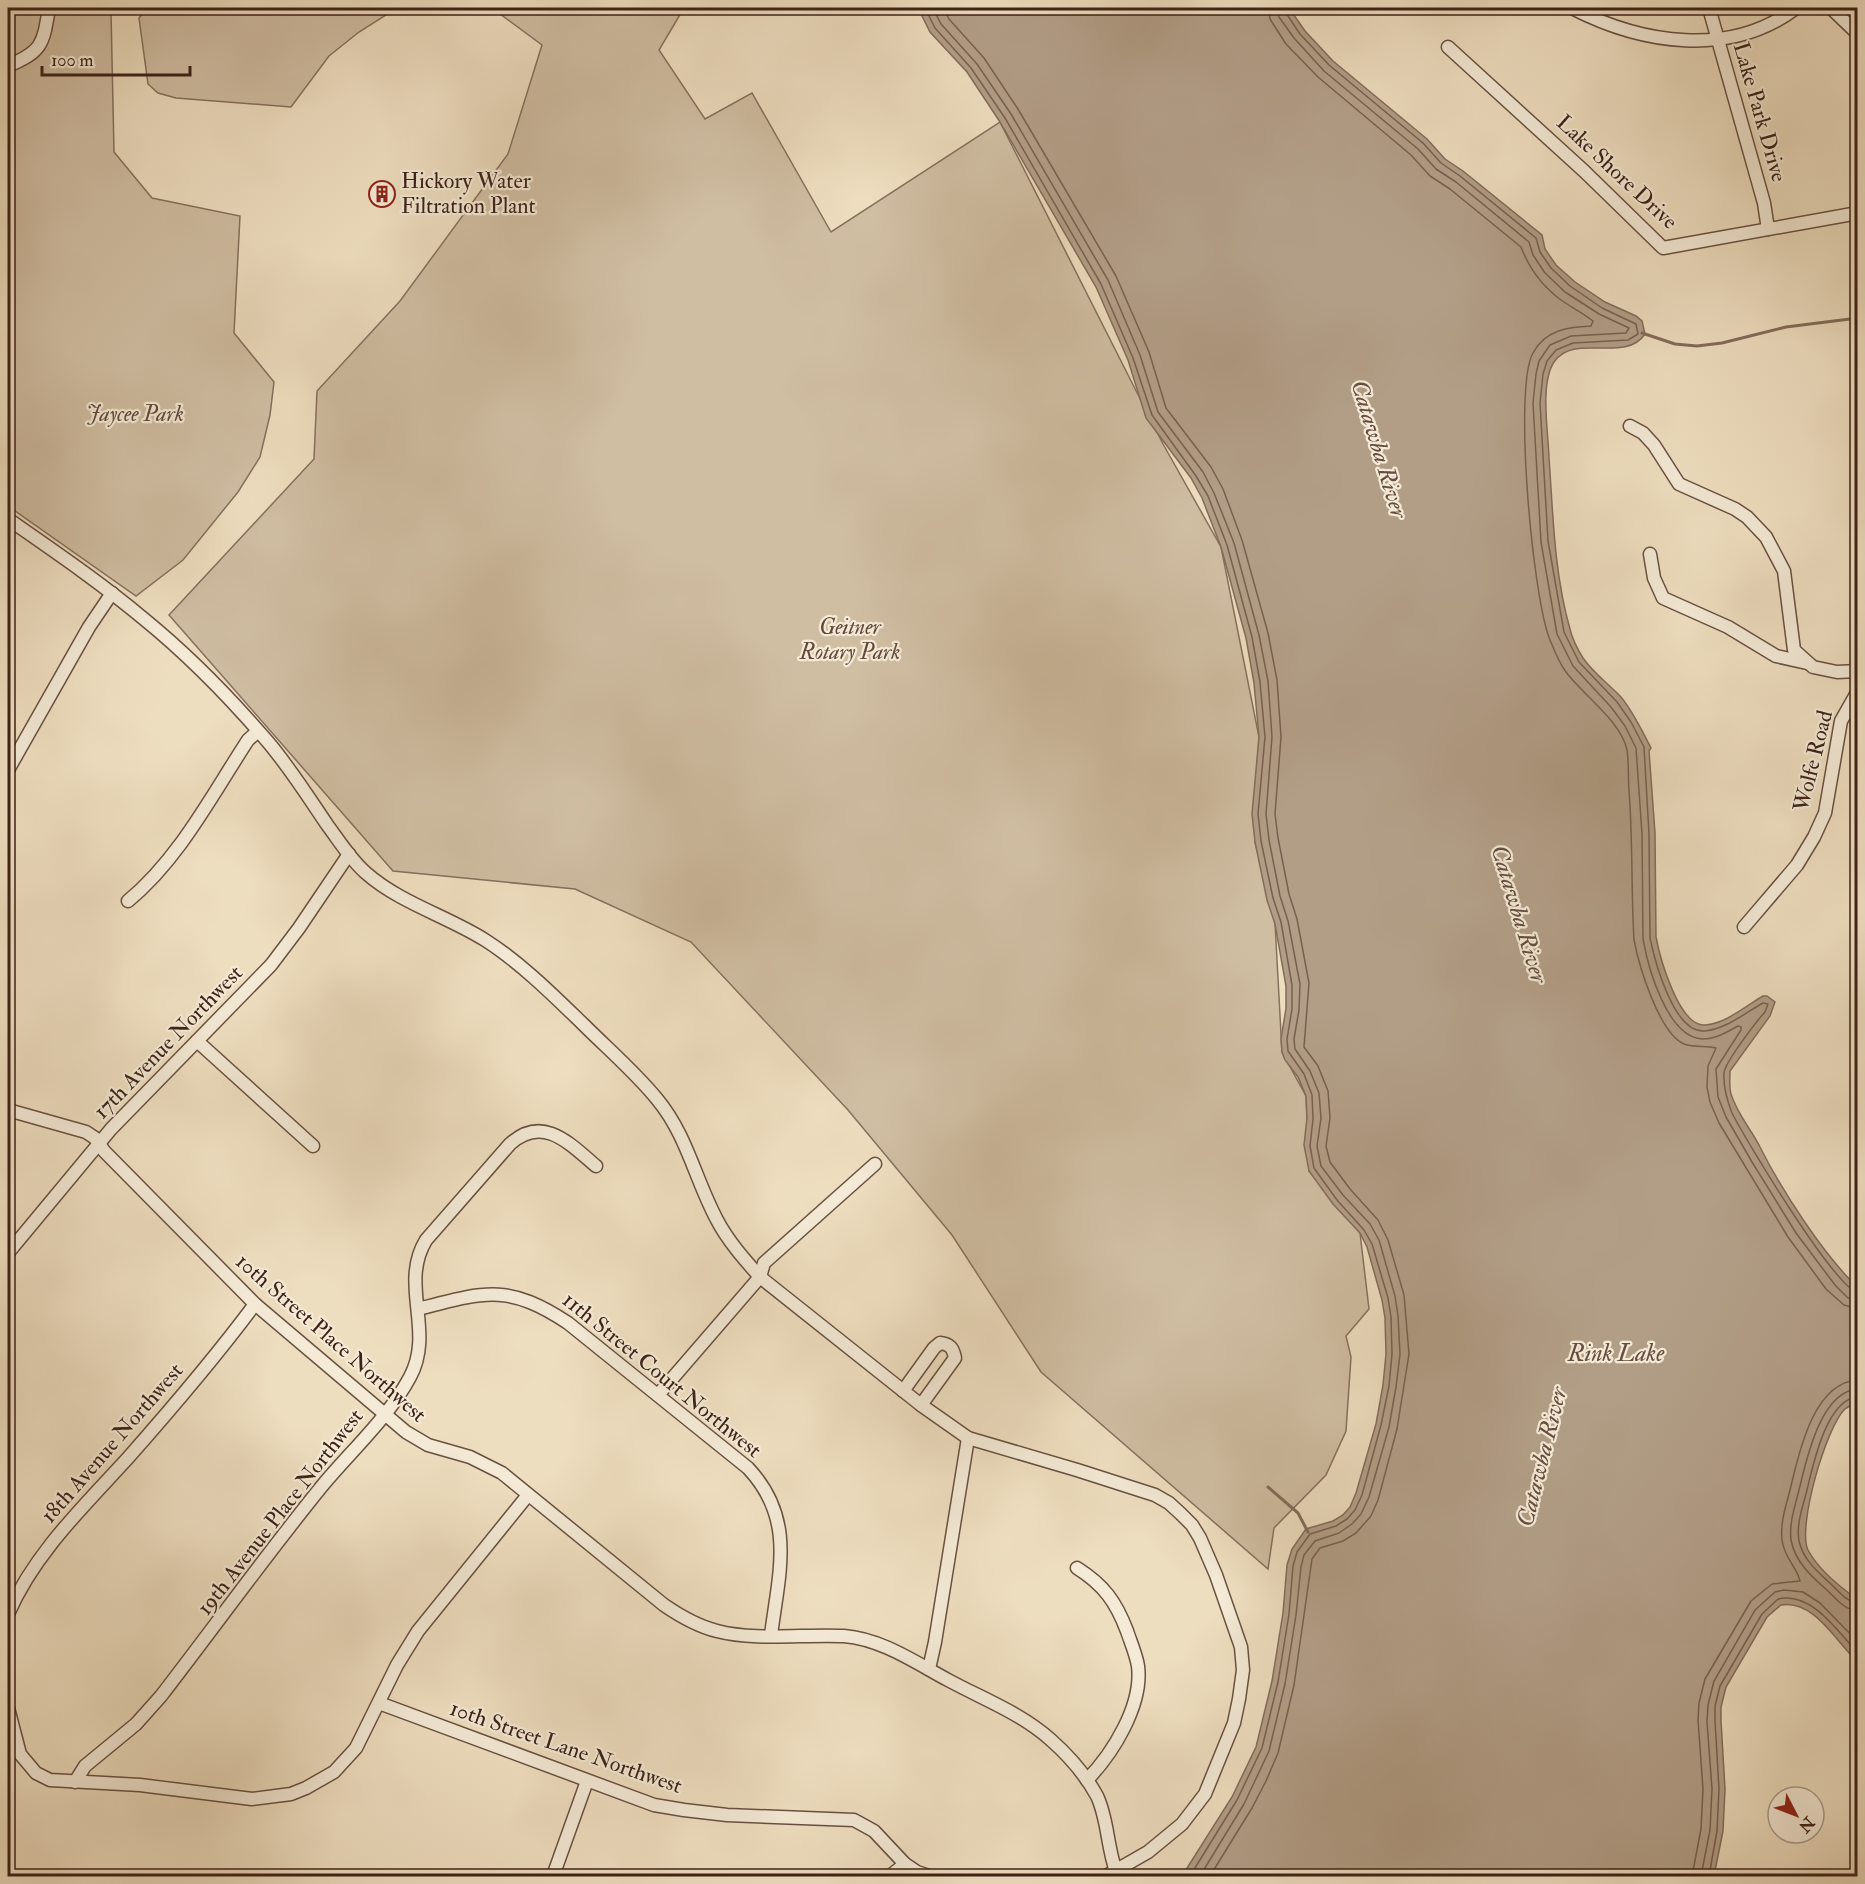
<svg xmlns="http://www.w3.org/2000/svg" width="1865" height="1884" font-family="'IM FELL Double Pica',serif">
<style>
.green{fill:#d0bea3;stroke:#86705e;stroke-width:1.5}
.water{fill:#b29e87;stroke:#836c5b;stroke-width:1.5}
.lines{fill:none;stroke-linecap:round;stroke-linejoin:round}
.shore{stroke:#786050;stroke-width:1.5}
.stream{stroke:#836c5b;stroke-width:3}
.minor-casing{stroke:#695142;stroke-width:15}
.minor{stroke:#f4ead6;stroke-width:12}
.labels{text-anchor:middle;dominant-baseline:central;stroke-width:4.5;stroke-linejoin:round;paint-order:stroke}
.street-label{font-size:22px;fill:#3d2218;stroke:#f4ead6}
.poi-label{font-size:22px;fill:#3d2218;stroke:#f4ead6;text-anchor:start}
.park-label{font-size:22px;font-style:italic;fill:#62493b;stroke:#f4ead6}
.water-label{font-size:24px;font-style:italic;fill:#664d3f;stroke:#f4ead6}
</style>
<rect width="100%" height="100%" fill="#eedec0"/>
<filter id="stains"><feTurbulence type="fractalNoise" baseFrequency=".00333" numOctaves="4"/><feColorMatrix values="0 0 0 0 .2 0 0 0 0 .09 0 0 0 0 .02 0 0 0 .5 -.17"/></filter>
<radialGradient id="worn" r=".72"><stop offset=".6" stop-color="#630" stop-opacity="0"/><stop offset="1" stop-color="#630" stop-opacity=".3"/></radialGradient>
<g class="green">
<polygon points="159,8 397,8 359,32 329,56 291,107 176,98 158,93 148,84 139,18 143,13"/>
<polygon points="492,8 684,8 659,50 705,119 752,93 831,232 1000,122 1163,444 1221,547 1259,737 1255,842 1275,923 1282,1052 1306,1096 1309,1171 1360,1233 1369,1309 1346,1336 1351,1357 1346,1431 1326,1475 1274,1528 1268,1569 1041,1372 952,1235 848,1110 691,942 575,889 393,871 169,615 314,459 317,391 400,301 508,154 542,45"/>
<polygon points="31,9 111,12 114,152 152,198 240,216 234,333 274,382 270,415 260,457 238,492 183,560 136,596 8,506 8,10"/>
</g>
<path class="water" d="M918,8H1289L1305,31L1333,61L1427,139L1445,159L1463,171L1542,235L1545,249L1556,265L1575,282L1605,302L1636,316L1642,321L1645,334C1625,364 1574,332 1554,362C1540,383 1548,431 1549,457C1553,514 1554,573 1570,629C1572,638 1578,650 1583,658C1593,673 1609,684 1621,697C1634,713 1642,731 1651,748L1649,751L1655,833L1656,937C1660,958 1679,1027 1705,1025C1725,1024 1746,1006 1763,996H1767L1775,1002L1770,1016L1730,1071C1730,1079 1729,1087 1731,1094C1737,1114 1751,1129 1760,1147C1782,1191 1823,1254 1858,1288L1857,1402C1853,1404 1849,1406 1845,1409C1826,1427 1797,1527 1808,1550C1818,1569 1840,1587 1857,1599V1661C1835,1641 1815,1600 1781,1605L1767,1617L1726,1687L1721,1707V1721L1725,1789L1723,1831L1714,1876H1182L1232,1797L1256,1747L1272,1681L1283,1613L1287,1565L1292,1549L1306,1529L1333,1521L1343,1515L1350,1507L1356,1493L1376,1424L1383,1385L1386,1354L1385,1318L1382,1300L1367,1247L1360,1233L1333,1204L1309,1171L1304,1145L1307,1118L1306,1096L1298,1077L1285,1060L1282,1052L1281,1039L1286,1008V986L1275,924L1267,900L1255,842L1252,814L1259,737L1254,683L1246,638L1221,547L1202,498L1191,478L1146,418L1128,360L1096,287L1000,122L967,72L930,32Z"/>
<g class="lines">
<g class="shore">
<polyline points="925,8 935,28 971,68 1005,118 1101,284 1133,358 1152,415 1196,476 1208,496 1227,545 1252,637 1260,682 1265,737 1258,814 1261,841 1273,898 1281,922 1292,985 1292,1009 1287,1039 1288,1051 1304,1074 1312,1095 1313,1119 1310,1146 1314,1168 1337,1200 1364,1230 1372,1244 1388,1298 1391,1317 1392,1354 1389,1386 1381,1425 1362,1495 1355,1510 1347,1519 1336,1526 1310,1534 1297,1552 1293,1566 1289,1614 1278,1682 1262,1748 1237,1800 1190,1876"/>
<polyline points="933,8 941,24 977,64 1011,114 1108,280 1140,355 1158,412 1203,472 1214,493 1234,543 1259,635 1268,681 1272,737 1266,814 1269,840 1280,896 1288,921 1300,984 1299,1010 1294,1039 1295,1049 1310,1071 1319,1093 1321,1118 1317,1146 1321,1166 1343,1195 1370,1224 1379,1240 1395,1296 1398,1316 1400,1354 1396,1387 1389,1427 1369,1497 1361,1514 1352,1524 1339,1533 1315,1541 1304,1555 1301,1567 1296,1615 1285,1684 1269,1751 1244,1804 1200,1876"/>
<polyline points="943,8 949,19 984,58 1018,109 1116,276 1149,352 1166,408 1211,467 1223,489 1242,540 1268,633 1277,680 1281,737 1275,814 1278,838 1289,894 1297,919 1309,983 1304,1047 1318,1066 1328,1091 1330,1118 1326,1146 1330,1162 1350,1189 1378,1220 1388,1240 1404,1295 1409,1354 1397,1429 1378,1500 1371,1516 1356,1533 1343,1541 1320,1548 1312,1559 1294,1685 1278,1753 1266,1781 1252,1808 1210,1876"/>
<path d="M1268,8L1270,19L1286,44L1318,77L1411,155L1430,176L1450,189L1521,247C1529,268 1542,286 1561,300C1571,307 1583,313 1593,321L1591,326C1568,327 1545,330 1533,353C1513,388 1533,600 1550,640C1554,650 1559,663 1566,672C1583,695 1621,721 1627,750C1629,763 1628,778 1629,791C1633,841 1631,890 1634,940C1639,966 1659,1033 1684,1044C1695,1048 1706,1045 1716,1048L1708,1066L1707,1087L1710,1102L1719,1123L1788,1237L1826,1289L1844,1305L1858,1309"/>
<path d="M1277,8L1279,17L1294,38L1324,71L1418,149L1436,169L1456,182L1529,242L1533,255L1545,273L1565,292L1599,314L1629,328L1626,333L1571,336L1550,345L1539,361L1536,374L1533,403L1541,542L1557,634L1573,666L1611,707L1625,726L1636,748L1642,834L1643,939C1648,967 1667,1038 1703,1039C1716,1039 1727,1032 1738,1026L1741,1027V1030L1716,1069L1718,1097L1726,1117L1752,1162L1796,1233L1835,1285L1848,1298L1858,1300"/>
<path d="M1285,8L1286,13L1300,34L1329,65L1423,143L1441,163L1460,176L1536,238L1540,252L1551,268L1570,286L1602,308L1636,324L1638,334L1628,340L1573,343L1556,350L1547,361L1543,374L1540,403L1548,541L1564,632L1579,662L1617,702L1631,722L1644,747L1649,834L1650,938C1655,962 1674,1034 1705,1031C1726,1029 1745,1013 1763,1003L1768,1004L1765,1012C1756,1022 1725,1062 1724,1073C1723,1087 1727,1100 1732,1113C1745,1139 1836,1290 1858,1292"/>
<path d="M1858,1389C1820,1391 1806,1462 1799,1490C1795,1506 1789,1523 1791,1540C1795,1562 1812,1577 1828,1591C1836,1599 1845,1610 1858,1611"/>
<path d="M1858,1397C1826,1399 1813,1466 1807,1490C1803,1506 1796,1524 1799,1541C1803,1560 1818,1572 1832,1585C1839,1592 1847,1602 1858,1603"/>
<path d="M1692,1876L1701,1829L1703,1789L1698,1720L1699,1703L1705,1679L1751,1601L1772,1584L1800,1581C1797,1567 1784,1558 1782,1540C1780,1521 1787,1503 1791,1486C1799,1452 1814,1382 1858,1380"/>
<polyline points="1701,1876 1710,1830 1712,1789 1707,1722 1708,1705 1714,1681 1755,1610 1775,1592 1784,1590 1803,1592 1820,1603 1858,1642"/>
<path d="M1709,1876L1717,1831L1719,1789L1715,1721V1706L1720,1686L1762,1614L1778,1599C1812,1591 1838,1632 1858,1653"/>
</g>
<g class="stream">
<polyline points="1642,333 1675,344 1697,346 1722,343 1786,327 1858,318"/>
<polyline points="1268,1487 1298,1513 1308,1532"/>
</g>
<defs>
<g id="minor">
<path d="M1572,8C1642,44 1730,58 1796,8"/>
<polyline points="1709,8 1764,203 1768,229"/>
<polyline points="1831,8 1858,34"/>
<polyline points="1448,47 1584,171 1663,248 1858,213"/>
<path d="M8,66C43,51 43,44 49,8"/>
<polyline points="1630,426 1643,433 1654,445 1679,484 1735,509 1747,517 1766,537 1784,571 1794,650 1813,667 1837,672 1858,671"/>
<path d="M8,519C54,551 101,583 144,619C187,654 232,700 268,742C290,768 309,798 328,826C340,842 351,860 366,873C400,903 447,916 485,940C521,963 553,995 584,1025C608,1049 635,1072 657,1099C687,1135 695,1179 717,1220C728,1241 744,1259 760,1277L921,1405L968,1438L1077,1470L1155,1495L1169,1503L1181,1514L1192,1525L1200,1538L1216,1575L1241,1647L1243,1670L1239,1699L1234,1723L1205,1794L1182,1824L1148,1852L1106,1876"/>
<polyline points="1650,554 1654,578 1663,598 1728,627 1776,656 1807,663"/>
<polyline points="8,770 89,627 112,593"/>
<path d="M128,901C179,859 212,795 248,740L258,731"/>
<polyline points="1744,927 1797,865 1814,837 1825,813 1841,721 1858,691"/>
<polyline points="197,1041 313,1146"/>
<path d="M8,1110L86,1132L95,1138L104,1151L255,1304L406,1432L428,1445L470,1457L502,1473L664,1605C680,1616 697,1626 717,1631C755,1641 804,1634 844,1636C882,1639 916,1663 948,1680C983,1699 1021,1713 1051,1740C1068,1755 1086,1776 1097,1796C1108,1819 1107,1847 1116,1871"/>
<polyline points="8,1253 111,1129 271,965 299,928 349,854"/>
<path d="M418,1309C484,1292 508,1283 568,1323L748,1468C796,1519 779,1572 771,1635"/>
<path d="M903,1391L934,1348L940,1343C950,1344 953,1348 955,1358L921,1405"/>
<polyline points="658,1395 760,1277 764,1263 875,1164"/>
<path d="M1077,1568C1104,1585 1116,1602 1127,1631C1131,1643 1136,1654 1138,1666C1143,1705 1113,1753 1087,1780"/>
<path d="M8,1614C34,1554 83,1507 127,1459C172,1408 215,1358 255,1304"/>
<polyline points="929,1669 935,1642 968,1438"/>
<polyline points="379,1703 654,1805 684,1810 727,1815 854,1820 874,1831 905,1864 917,1872 929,1876"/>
<polyline points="8,1708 20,1754 36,1773 50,1780 140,1785 252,1799 291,1794 306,1788 334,1772 356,1748 397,1665 418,1631 528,1495"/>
<path d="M75,1782L85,1766L136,1724L161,1696C215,1626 266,1555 322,1486C351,1451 388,1418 410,1377C435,1331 399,1284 426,1240L510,1144C543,1114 570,1144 596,1166"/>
<polyline points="553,1876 587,1781"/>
<polyline points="890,1876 905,1864"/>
</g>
</defs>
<use href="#minor" class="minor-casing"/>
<use href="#minor" class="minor"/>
</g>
<defs>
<symbol id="building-ring" viewBox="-11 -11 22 22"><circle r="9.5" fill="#f4ead6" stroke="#8f2418" stroke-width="1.5"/><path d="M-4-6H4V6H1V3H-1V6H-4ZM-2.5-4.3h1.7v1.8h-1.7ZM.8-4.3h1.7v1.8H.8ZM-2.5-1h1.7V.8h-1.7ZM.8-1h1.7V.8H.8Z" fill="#8f2418"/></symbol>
</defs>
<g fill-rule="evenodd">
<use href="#building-ring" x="367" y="179" width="30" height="30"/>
</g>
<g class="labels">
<g class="street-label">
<text transform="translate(1760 112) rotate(74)">Lake Park Drive</text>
<text transform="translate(1617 172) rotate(43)">Lake Shore Drive</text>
<text transform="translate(1813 761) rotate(-76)">Wolfe Road</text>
<text transform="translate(168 1042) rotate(-46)">17th Avenue Northwest</text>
<text transform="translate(331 1338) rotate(41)">10th Street Place Northwest</text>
<text transform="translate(662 1375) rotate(39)">11th Street Court Northwest</text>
<text transform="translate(112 1443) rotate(-49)">18th Avenue Northwest</text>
<text transform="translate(280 1512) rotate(-52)">19th Avenue Place Northwest</text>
<text transform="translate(566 1747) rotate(19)">10th Street Lane Northwest</text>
</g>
<g class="poi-label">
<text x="401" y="181">Hickory Water<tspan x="401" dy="25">Filtration Plant</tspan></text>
</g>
<g class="park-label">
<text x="135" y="414">Jaycee Park</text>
<text x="850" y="627">Geitner<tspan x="850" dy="25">Rotary Park</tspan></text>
</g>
<g class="water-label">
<text transform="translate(1379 449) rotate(73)">Catawba River</text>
<text transform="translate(1519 914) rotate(73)">Catawba River</text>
<text x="1616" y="1353">Rink Lake</text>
<text transform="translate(1542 1457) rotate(-76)">Catawba River</text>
</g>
</g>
<rect width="1865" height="1884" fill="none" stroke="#eedec0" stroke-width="30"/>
<rect x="9" y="9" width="1847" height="1866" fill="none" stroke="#3d2218" stroke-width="3"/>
<rect x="15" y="15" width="1835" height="1854" fill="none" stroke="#3d2218" stroke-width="1.5"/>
<g transform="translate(1796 1815) rotate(132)"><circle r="28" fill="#f4ead6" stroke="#ab9a8a" stroke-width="1.5"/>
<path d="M0-4.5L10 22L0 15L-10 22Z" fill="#8f2418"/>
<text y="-9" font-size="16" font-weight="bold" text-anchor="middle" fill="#3d2218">N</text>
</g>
<path d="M42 66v9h148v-9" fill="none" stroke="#3d2218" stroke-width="3"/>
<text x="51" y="66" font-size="18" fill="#3d2218" stroke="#f4ead6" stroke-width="4.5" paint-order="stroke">100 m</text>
<rect width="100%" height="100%" filter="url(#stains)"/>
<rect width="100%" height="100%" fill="url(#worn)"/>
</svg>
